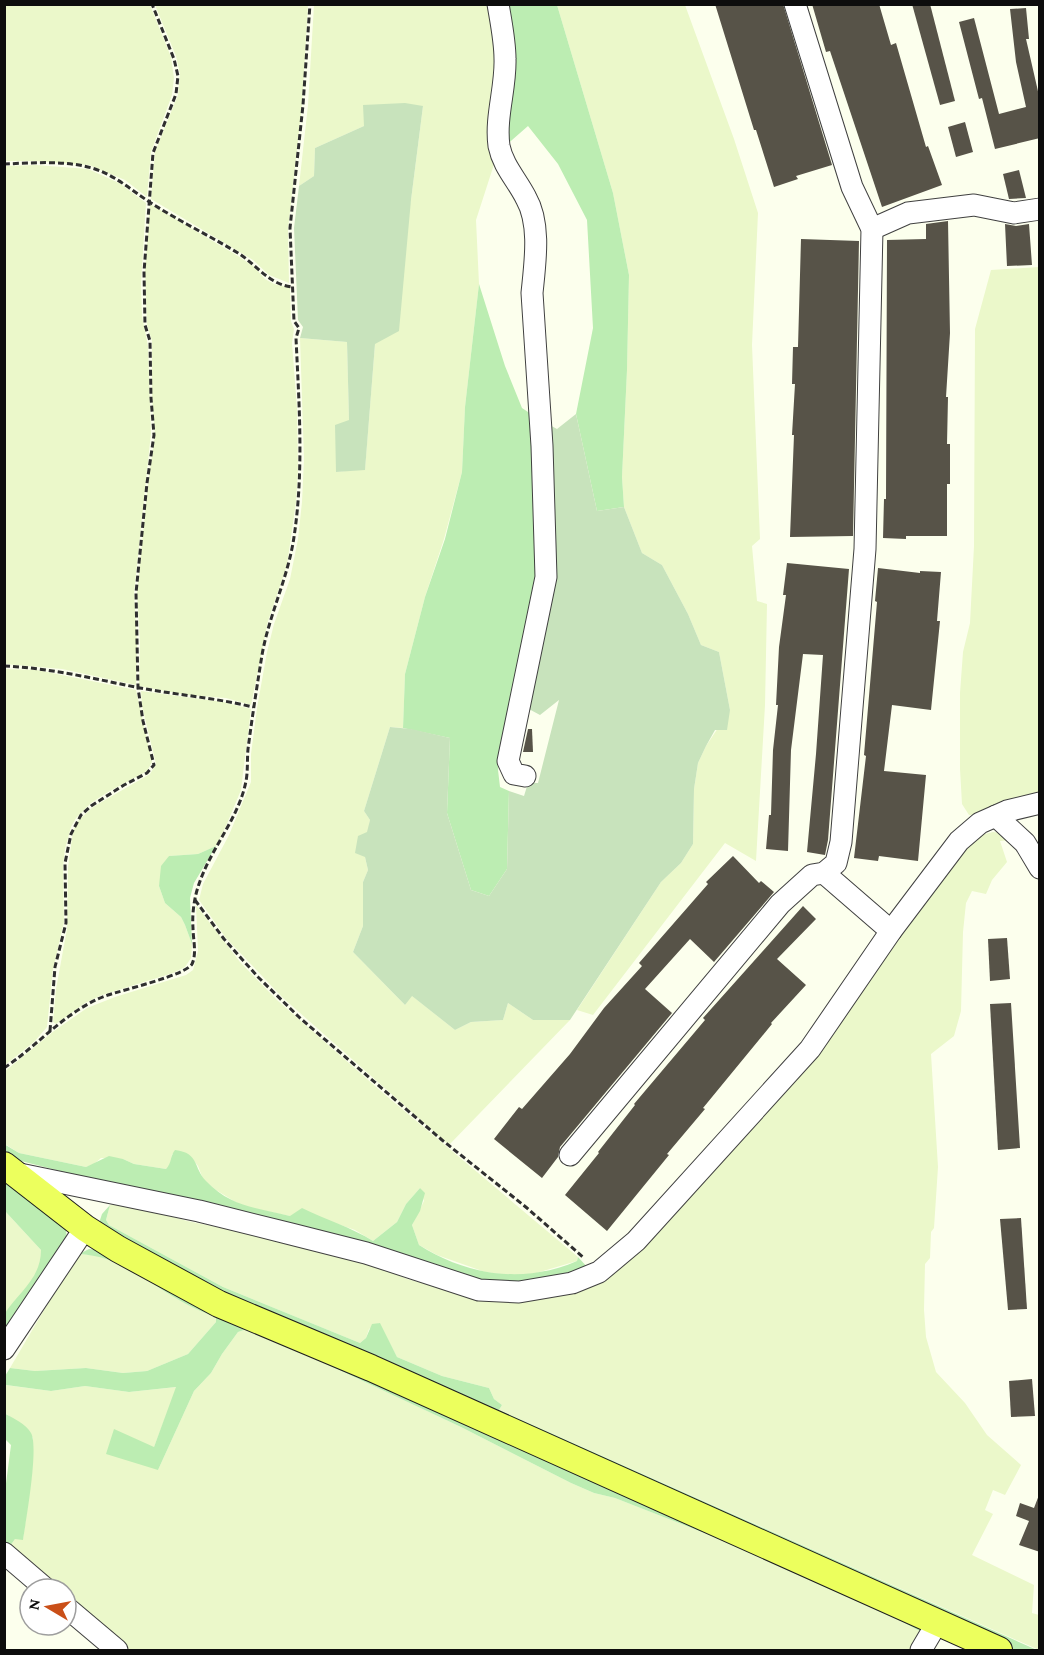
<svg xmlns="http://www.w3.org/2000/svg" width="1044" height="1655" font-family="'Crimson Pro',serif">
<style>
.farmland{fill:#ebf8ca}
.green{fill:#bcedb2}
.cemetery{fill:#c8e3bc}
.building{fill:#575348}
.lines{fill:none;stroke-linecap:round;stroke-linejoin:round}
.minor-casing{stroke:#404040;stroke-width:23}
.major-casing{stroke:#1e1e1e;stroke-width:28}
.path{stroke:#2f2f2f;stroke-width:3;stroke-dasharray:6 3;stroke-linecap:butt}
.minor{stroke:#fff;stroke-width:21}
.major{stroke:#ecff5d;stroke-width:26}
</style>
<rect width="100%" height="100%" fill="#fcffed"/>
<g class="farmland">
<polygon points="4,5 150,5 171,57 174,78 172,95 151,152 147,197 125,180 89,165 35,161 5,161"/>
<polygon points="155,5 308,5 302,105 288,229 289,283 269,275 253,260 238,251 151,199 155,152 178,95 180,74 176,56"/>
<polygon points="314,5 494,5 498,152 476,220 479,284 465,407 462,472 444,539 425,597 405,674 403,728 390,727 364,811 370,820 365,857 368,870 363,882 363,926 353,952 405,1005 411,995 455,1030 471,1022 503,1020 508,1003 533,1020 570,1020 449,1145 282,997 226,938 199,900 203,884 229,835 251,782 251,754 257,708 267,652 274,624 290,579 298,539 302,502 304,459 300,338 347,342 349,420 336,472 365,469 375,344 411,200 423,106 364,126 315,148 314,176 299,186 308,105"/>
<polygon points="557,5 685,5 734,139 758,213 752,345 760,539 752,546 757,601 767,604 765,705 756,861 725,843 593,1015 577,1010 661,882 681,863 693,844 694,789 698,763 706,746 730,710 719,652 701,645 688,614 662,565 642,553 624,507 622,477 627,370 629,275 613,193"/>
<polygon points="36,165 88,169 119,183 146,203 141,284 142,316 148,346 151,433 134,593 137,644 136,685 62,669 5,664 5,166"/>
<polygon points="150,204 238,256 253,266 265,279 274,284 290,288 291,321 294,329 292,343 297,408 298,470 296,502 287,565 268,621 251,705 226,698 187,695 139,686 140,643 137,593 148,483 155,435 152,398 152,341 147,325 145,271"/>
<polygon points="1039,267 1039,796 979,815 969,815 962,804 960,769 960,693 963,652 970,623 974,546 975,329 991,270"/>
<polygon points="5,669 37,670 136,690 152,762 147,771 108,792 91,803 76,818 71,827 65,849 63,866 64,922 53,969 47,1027 34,1042 5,1065"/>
<polygon points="141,691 223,702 251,709 241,790 226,826 216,846 198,854 169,856 159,886 165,903 181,917 185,925 192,944 191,958 185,967 173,973 102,995 85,1003 56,1024 53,1022 56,989 67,929 68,867 73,831 78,821 93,807 150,774 156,764 142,706"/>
<polygon points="993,832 1001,833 1014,840 1000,841 1007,862 992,880 986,894 972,891 966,903 963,932 961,1011 954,1036 931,1054 938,1167 934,1228 931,1232 930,1258 925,1264 924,1310 926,1337 936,1372 965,1403 987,1435 1021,1465 1005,1495 993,1490 985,1510 993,1514 972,1555 1034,1585 1032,1613 1039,1615 1039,1650 499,1410 502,1405 494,1399 489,1388 442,1376 397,1357 379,1323 369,1329 366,1338 360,1343 223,1287 109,1225 106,1220 110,1205 126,1203 187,1221 318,1248 382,1268 407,1279 448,1290 606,1275 632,1258 668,1221 948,865 981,835"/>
<polygon points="196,905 240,962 277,1000 383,1093 578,1257 577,1261 533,1274 516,1276 485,1272 437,1255 419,1245 412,1225 424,1201 420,1188 406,1204 397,1222 373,1241 355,1230 326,1220 290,1216 242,1206 216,1190 203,1179 198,1166 191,1157 172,1154 171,1165 166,1169 134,1164 123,1159 101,1158 94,1164 86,1167 19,1153 5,1144 4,1072 54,1031 87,1008 115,997 186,975 193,970 198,951"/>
<polygon points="5,1211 41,1250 41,1263 30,1285 5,1313"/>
<polygon points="79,1254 101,1256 116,1261 186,1304 217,1317 216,1322 188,1354 147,1371 123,1373 86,1368 35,1371 10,1368 64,1276"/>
<polygon points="250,1328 461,1427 571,1483 594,1493 615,1498 707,1534 901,1621 925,1634 914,1650 128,1650 66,1596 66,1589 59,1589 10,1546 15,1539 23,1539 32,1472 33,1438 19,1423 5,1413 4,1386 5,1385 51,1391 85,1386 129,1392 177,1387 154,1447 158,1470 194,1391 211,1373 222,1354 238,1332"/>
</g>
<g class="green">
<polygon points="502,5 557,5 613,193 629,275 627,370 622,477 624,507 597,511 576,414 593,328 587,220 558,164 528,126 505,146"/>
<polygon points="479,284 505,366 522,408 534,416 540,575 517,665 498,770 500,787 509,791 507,869 489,896 471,890 447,813 450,738 403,728 405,674 425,597 445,539 462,472 465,407"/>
<polygon points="216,846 194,883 190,898 192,944 185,925 181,917 165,903 159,886 161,866 169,856 198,854"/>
<path d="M4,1144L19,1153L86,1167L109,1156L123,1159L134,1164L166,1169C172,1163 170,1156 175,1150C200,1153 193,1168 206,1181C232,1208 257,1207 290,1216L302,1208C326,1220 351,1227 373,1241L397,1222L406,1204L420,1188L425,1193L420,1211L412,1225L419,1245C468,1276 524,1284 577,1261L578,1257L589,1269L559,1280L496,1283L21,1161L5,1150Z"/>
<path d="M5,1177L65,1223L67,1239L5,1339V1313C20,1291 41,1278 41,1250L5,1211Z"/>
<polygon points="110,1205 106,1220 109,1225 223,1287 360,1343 366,1338 372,1324 380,1323 397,1357 442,1376 489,1388 494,1399 502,1405 499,1410 1037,1650 1012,1650 998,1644 213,1289 99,1223 102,1214"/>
<path d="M89,1249L100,1250L918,1622L925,1634L901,1621L707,1534L615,1498L594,1493L571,1483L461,1427L250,1328L238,1332L222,1354L211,1373L194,1391L158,1470L106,1454L114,1429L154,1447L176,1387L129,1392L85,1386L51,1391L6,1385L5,1386V1376L10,1368L35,1371L86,1368L123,1373L147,1371L188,1354L216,1322V1317C206,1313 195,1309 186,1304C149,1284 122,1256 79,1254Z"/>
<path d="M4,1413C13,1418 26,1424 31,1433C39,1447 26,1520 23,1540L15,1539L10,1546L4,1541L5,1491L11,1445L5,1439Z"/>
</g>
<g class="cemetery">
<polygon points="405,103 423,106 411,200 399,331 375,344 365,470 336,472 335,425 349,420 347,342 300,338 303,327 298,320 294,228 299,186 314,176 315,148 364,126 363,105"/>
<polygon points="576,414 597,511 624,507 642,553 662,565 688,614 701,645 719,652 730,710 727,730 715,730 706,746 698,763 694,789 693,844 681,863 661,882 570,1020 533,1020 508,1003 503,1020 471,1022 455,1030 412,996 405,1005 353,952 363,926 363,882 368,870 365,857 355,853 358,836 367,832 370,820 364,811 390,727 411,729 450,738 447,813 471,890 489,896 507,869 509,791 524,796 528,783 538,783 559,700 540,715 527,708 546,423 557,429"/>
</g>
<g class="building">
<polygon points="715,4 783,4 832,165 796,176 798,179 774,187 756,130 754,130"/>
<polygon points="812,4 879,4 891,45 896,43 926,147 928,146 942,185 882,207 830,51 826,52"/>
<polygon points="912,4 930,4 955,101 940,105"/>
<polygon points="1026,8 1029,39 1026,39 1040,100 1040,138 995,149 982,98 979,99 959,22 974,18 999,114 1026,107 1016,62 1010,9"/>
<polygon points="965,122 973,152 956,157 948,127"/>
<polygon points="1019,170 1026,198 1009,199 1003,174"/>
<polygon points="948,221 950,333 946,397 948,397 947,444 950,444 950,484 947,484 947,536 906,536 906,539 883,538 884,499 886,499 887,240 926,239 926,224"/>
<polygon points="1005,224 1016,226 1029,224 1032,265 1007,266"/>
<polygon points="801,239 859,241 853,536 790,537 794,435 792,435 795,384 792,384 793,347 798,347"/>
<polygon points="787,563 849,569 828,840 825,855 807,852 816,754 823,655 803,654 791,750 788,851 766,849 769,815 771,815 773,750 778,705 776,705 779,647 786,595 783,595"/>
<polygon points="878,568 920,573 920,571 941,572 937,621 940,621 931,710 892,705 884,771 926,775 918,861 879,856 878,861 854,858 866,756 864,755 877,602 875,601"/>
<polygon points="528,729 532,729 533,752 523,752"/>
<polygon points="733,856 759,883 761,881 774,892 714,962 690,939 645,989 672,1013 560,1147 558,1157 542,1178 494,1139 519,1107 522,1109 570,1054 604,1008 642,966 639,963 708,884 706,882"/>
<polygon points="803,906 816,919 777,959 806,985 771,1023 772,1024 703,1108 705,1109 667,1154 669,1155 607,1231 565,1195 599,1153 598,1152 635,1105 634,1104 705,1020 703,1018"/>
<polygon points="1007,938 1010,979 990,981 988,939"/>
<polygon points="1011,1003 1020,1148 998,1150 990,1004"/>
<polygon points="1021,1218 1027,1309 1008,1310 1000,1219"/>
<polygon points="1032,1379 1035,1416 1011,1417 1009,1381"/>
<polygon points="1039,1495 1040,1495 1040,1552 1019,1545 1029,1521 1016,1516 1020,1503 1034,1508"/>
</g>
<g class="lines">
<defs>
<g id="minor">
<path d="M498,4C501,22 505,41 505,59C506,88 495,117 499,146C503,166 517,180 526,198C541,224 535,263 532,293L542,446L546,577L508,761L514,774L525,776"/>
<polyline points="872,229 908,213 974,205 1014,213 1040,209"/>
<polyline points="996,816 1025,843 1040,868"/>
<polyline points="824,873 891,931"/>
<polyline points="570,1155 780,904 812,875 824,873 836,863 841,842 865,549 872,229 852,187 795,4"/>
<polyline points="15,1173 199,1211 291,1234 366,1253 479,1290 519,1292 572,1283 599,1272 636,1241 810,1049 891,931 959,841 980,823 1007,811 1040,803"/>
<polyline points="4,1349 85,1228"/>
<polyline points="4,1553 46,1589"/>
<polyline points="66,1607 117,1650"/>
<polyline points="921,1650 937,1623"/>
</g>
<polyline id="major" points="4,1165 85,1228 118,1249 219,1304 371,1368 999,1650"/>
</defs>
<use href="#minor" class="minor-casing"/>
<use href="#major" class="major-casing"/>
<g class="path">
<path d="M4,164C32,163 64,160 92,168C115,175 131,190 151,203C179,221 210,236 238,253C257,265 268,284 292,287"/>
<path d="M4,666C51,668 95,679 140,688C178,695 216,698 253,707"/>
<polyline points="195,900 224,939 258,977 300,1018 442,1140 527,1208 584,1258"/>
<polyline points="50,1031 55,967 66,923 65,863 71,834 81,815 91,806 124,785 147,773 154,765 143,721 138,688 136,593 147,483 154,435 151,398 150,341 145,325 144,272 153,153 176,94 178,76 174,59 152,4"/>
<path d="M4,1068C39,1045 67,1009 108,995C123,990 186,975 192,964C197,954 193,939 193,928C192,914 194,898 199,884C211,848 239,818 246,781C248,771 247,760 248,749C252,718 257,686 262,655C269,615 288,578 294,537C304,471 299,404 296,338L299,328L294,321L290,228L303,105L310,4"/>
</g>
<use href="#minor" class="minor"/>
<use href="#major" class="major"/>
</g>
<rect width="1044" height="1655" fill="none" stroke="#0d0d0d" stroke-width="12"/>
<g transform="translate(48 1607) rotate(280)"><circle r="28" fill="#ffffff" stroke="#9e9e9e" stroke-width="1.5"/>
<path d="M0-4.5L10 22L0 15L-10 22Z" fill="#ca4f18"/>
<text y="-9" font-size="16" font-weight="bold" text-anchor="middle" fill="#0d0d0d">N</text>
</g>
</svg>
